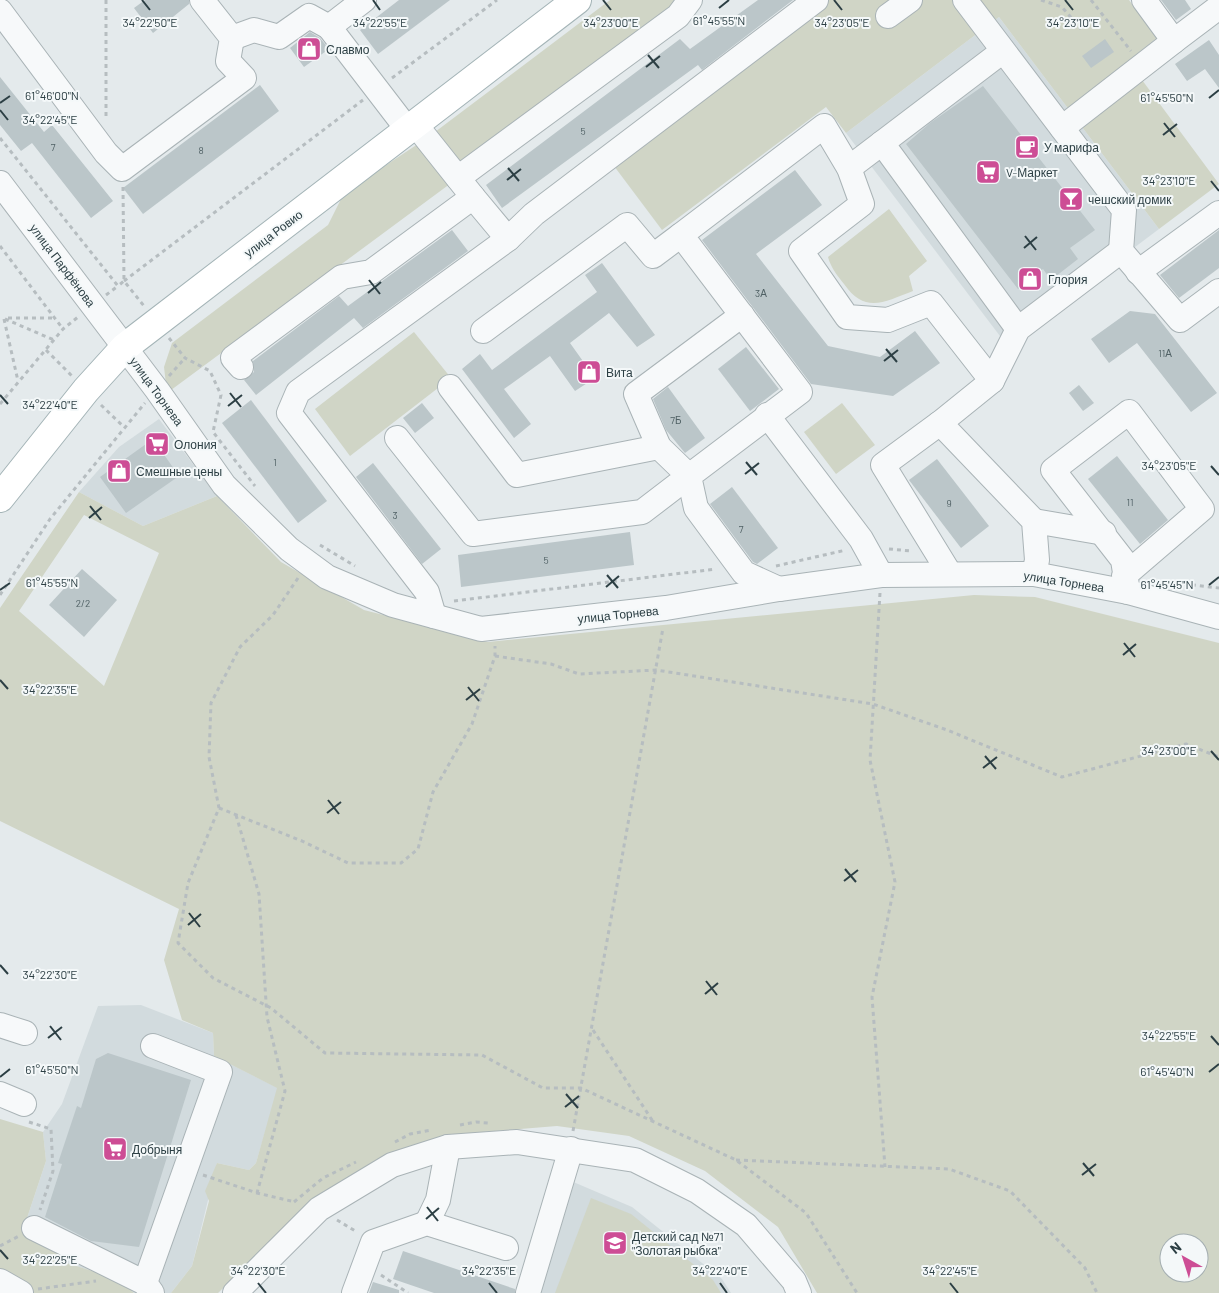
<svg xmlns="http://www.w3.org/2000/svg" width="1219" height="1293" font-family="Barlow,sans-serif">
<style>
.built{fill:#d2dbde}
.green{fill:#d0d5c6;fill-rule:evenodd}
.building{fill:#bbc6c9}
.lines{fill:none;stroke-linecap:round;stroke-linejoin:round}
.minor-casing{stroke:#a9b3b6;stroke-width:26}
.major-casing{stroke:#a4b4b7;stroke-width:30}
.path{stroke:#b6bdc0;stroke-width:3;stroke-dasharray:4 4;stroke-linecap:butt}
.minor{stroke:#f7f9fa;stroke-width:24}
.major{stroke:#fff;stroke-width:28}
.ticks{fill:none;stroke:#2c3f44;stroke-width:2}
.labels{text-anchor:middle;dominant-baseline:central;stroke-width:4;stroke-linejoin:round;paint-order:stroke}
.number-label{font-size:10px;fill:#506165}
.poi-label{font-size:12px;fill:#2c3f44;stroke:#f4f8f9;text-anchor:start}
.street-label{font-size:12px;fill:#2c3f44;stroke:#f4f8f9}
.ticks-label{font-size:12px;text-anchor:middle;fill:#2c3f44;stroke:#f4f8f9;stroke-width:4;stroke-linejoin:round;paint-order:stroke}
</style>
<rect width="100%" height="100%" fill="#e4eaec"/>
<g class="built">
<polygon points="999,17 1159,229 1006,344 846,133"/>
<polygon points="159,419 217,496 143,526 79,492 119,447"/>
<polygon points="141,1005 213,1033 214,1056 278,1088 256,1163 249,1170 217,1163 192,1266 171,1293 134,1293 120,1280 67,1263 25,1224 46,1161 43,1132 62,1104 98,1006"/>
<polygon points="571,1181 632,1207 722,1279 731,1293 537,1293"/>
</g>
<g class="green">
<polygon points="610,0 699,0 167,393 164,367 172,343 328,225 344,193 427,138"/>
<polygon points="825,0 1129,0 1157,38 1128,61 1219,184 1159,229 999,17 846,133 826,107 662,230 611,162"/>
<path d="M889,209L927,261L909,276L913,291C884,302 865,314 844,284C837,275 831,268 828,257Z"/>
<polygon points="414,332 451,378 350,456 315,409"/>
<polygon points="842,403 875,445 836,474 804,432"/>
<path d="M79,492L143,526L217,496L281,562L364,610L488,642L974,595L1035,597L1219,643V1293H817L778,1227L705,1171L629,1136L557,1126L458,1134L410,1148L297,1217L218,1293H171L192,1266L209,1201L205,1191L217,1163L249,1170L256,1163L277,1088L214,1056L213,1033L182,1020L164,960L179,909L0,821V608ZM84,515L159,553L104,686L19,611ZM1169,1243H1199V1273H1169Z"/>
<polygon points="0,1119 43,1132 46,1161 25,1224 64,1249 67,1263 121,1280 134,1293 0,1293"/>
<polygon points="591,1198 631,1214 713,1280 721,1293 555,1293"/>
</g>
<g class="building">
<polygon points="145,0 189,0 189,4 153,33 134,8"/>
<polygon points="399,0 450,0 378,54 360,30"/>
<polygon points="758,0 793,0 702,70 698,65 502,208 486,185 680,39 690,49"/>
<polygon points="1161,0 1185,0 1191,9 1176,20"/>
<polygon points="310,32 320,38 329,49 304,67 290,48"/>
<polygon points="1105,39 1114,52 1091,68 1082,56"/>
<polygon points="1209,40 1219,55 1219,88 1205,69 1187,81 1175,64"/>
<polygon points="0,77 44,132 52,125 113,201 91,218 32,143 21,151 0,125"/>
<polygon points="260,85 279,111 143,214 123,188"/>
<polygon points="983,86 1095,230 1070,248 1078,259 1051,280 1043,269 1018,289 906,144 930,123"/>
<polygon points="795,170 822,205 756,254 828,346 880,357 915,331 940,363 893,396 811,384 702,240"/>
<polygon points="452,230 468,251 363,328 354,318 256,395 244,380 254,372 253,361 339,296 348,306"/>
<polygon points="1219,230 1219,268 1179,298 1160,275"/>
<polygon points="602,263 655,335 637,347 609,313 570,343 595,378 575,391 550,356 504,389 531,424 514,438 462,369 480,354 492,370 597,292 585,275"/>
<polygon points="1130,311 1155,314 1217,393 1191,412 1137,343 1109,363 1091,339"/>
<polygon points="746,347 779,389 750,411 718,369"/>
<polygon points="1079,385 1094,403 1083,411 1069,393"/>
<polygon points="668,387 705,438 685,453 666,430 653,399"/>
<polygon points="251,400 327,501 298,523 222,423"/>
<polygon points="422,403 434,418 415,433 403,418"/>
<polygon points="153,439 179,476 126,513 100,477"/>
<polygon points="1117,456 1168,520 1140,544 1088,479"/>
<polygon points="937,459 989,526 961,548 909,480"/>
<polygon points="373,463 441,549 422,564 356,477"/>
<polygon points="732,487 778,548 757,564 753,562 710,504"/>
<polygon points="630,532 634,565 461,587 458,555"/>
<polygon points="82,569 117,600 84,637 49,605"/>
<polygon points="108,1053 191,1080 139,1247 91,1241 45,1217 62,1164 58,1163 77,1106 81,1108 96,1059"/>
<polygon points="403,1251 515,1289 515,1293 434,1293 393,1279"/>
<polygon points="373,1282 399,1290 399,1293 369,1293"/>
</g>
<g class="lines">
<defs>
<g id="minor">
<polyline points="364,0 329,27 408,130"/>
<polyline points="965,0 1124,210 1121,251 1180,320 1219,291"/>
<polyline points="1144,0 1174,41 1219,7"/>
<polyline points="0,11 106,153 122,169 244,78 228,61 232,38 202,0"/>
<polyline points="888,16 910,0"/>
<polyline points="232,38 254,30 279,37 309,16 329,27"/>
<polyline points="1062,128 1174,41"/>
<polyline points="882,143 1018,329"/>
<polyline points="849,168 1003,51"/>
<polyline points="458,178 678,16 690,0"/>
<polyline points="0,183 157,390 224,485 289,549 327,577 393,605 481,629 666,608 779,589 881,575 1034,574 1128,592 1219,617"/>
<polyline points="473,197 508,239"/>
<polyline points="1138,272 1219,213"/>
<polyline points="483,331 627,225 653,256 681,235"/>
<polyline points="241,367 233,358 342,277 371,272 473,197 415,124"/>
<polyline points="450,387 517,475 659,447"/>
<polyline points="767,415 861,539 881,575"/>
<polyline points="940,423 883,465 950,574"/>
<polyline points="397,438 473,534 642,512 689,476 659,447 636,394 742,315"/>
<polyline points="1034,521 1104,533"/>
<polyline points="1034,574 1037,560 1034,521 940,423 992,381 1018,329 1121,251"/>
<polyline points="1124,576 1202,509 1129,412 1053,470 1123,560 1128,592"/>
<polyline points="779,589 744,573 696,508 689,476 800,392 681,235 824,126 849,168 862,204 801,251 847,317 888,320 931,303 992,381"/>
<polyline points="434,616 427,592 289,413 298,392 508,239 534,214 816,0"/>
<polyline points="0,1025 25,1033"/>
<polyline points="0,1094 24,1104"/>
<polyline points="427,1223 438,1200 448,1147"/>
<polyline points="34,1228 145,1283"/>
<polyline points="0,1281 21,1293"/>
<polyline points="152,1293 145,1283 220,1072 153,1046"/>
<polyline points="235,1293 319,1209 392,1165 448,1147 517,1142 635,1160 697,1191 746,1225 794,1281 799,1293"/>
<polyline points="354,1293 373,1242 427,1223 506,1248"/>
<polyline points="528,1293 571,1149"/>
</g>
<polyline id="major" points="0,498 86,390 125,347 577,0"/>
</defs>
<use href="#minor" class="minor-casing"/>
<use href="#major" class="major-casing"/>
<g class="path">
<polyline points="106,0 106,119"/>
<polyline points="1041,0 1062,7 1081,29"/>
<polyline points="1091,0 1131,51"/>
<polyline points="392,78 497,0"/>
<polyline points="0,138 118,286 124,281 144,306"/>
<polyline points="123,187 124,281"/>
<polyline points="0,246 63,329"/>
<polyline points="124,281 363,100"/>
<polyline points="106,295 118,286"/>
<polyline points="8,318 54,318"/>
<polyline points="4,319 18,381"/>
<polyline points="5,319 54,340"/>
<polyline points="169,338 185,358 210,371 221,395 213,432 255,486"/>
<polyline points="46,350 72,376"/>
<polyline points="169,376 185,358"/>
<polyline points="0,404 63,329 78,317"/>
<polyline points="101,405 124,427"/>
<polyline points="320,545 355,566"/>
<polyline points="889,549 912,551"/>
<polyline points="776,566 846,550"/>
<polyline points="298,578 273,615 240,647 211,703 209,757 219,808 188,883 178,943 213,978 271,1008 325,1053 482,1055 543,1088 581,1088 736,1160 806,1213 857,1293"/>
<polyline points="1176,583 1219,588"/>
<polyline points="880,593 870,760 895,882 872,997 885,1167"/>
<polyline points="0,595 50,519 145,403"/>
<polyline points="454,601 716,569"/>
<polyline points="495,656 551,664 579,674 656,670 873,704 947,730 1062,777 1186,744 1219,757"/>
<polyline points="219,808 302,841 348,863 401,863 418,849 433,792 472,724 495,656 495,646"/>
<polyline points="236,815 259,894 267,1017 285,1091 257,1193"/>
<polyline points="593,1030 654,1123"/>
<polyline points="29,1122 51,1129 53,1171 40,1210"/>
<polyline points="460,1125 476,1122 488,1123"/>
<polyline points="573,1131 663,628"/>
<polyline points="395,1142 410,1134 431,1130"/>
<polyline points="736,1160 949,1169 1010,1191 1085,1268 1097,1293"/>
<polyline points="203,1175 257,1193 295,1202"/>
<polyline points="294,1202 323,1178 356,1162"/>
<polyline points="337,1220 357,1232"/>
<polyline points="0,1246 19,1236"/>
<polyline points="381,1275 408,1293"/>
<polyline points="38,1289 96,1281"/>
</g>
<use href="#minor" class="minor"/>
<use href="#major" class="major"/>
</g>
<path class="ticks" d="M142,0L150,10M373,0L380,10M603,0L611,10M834,0L842,10M1065,0L1073,10M719,8L729,0M648,55L659,68M646,67L660,56M1209,98L1219,90M0,103L10,96M0,110L8,120M1164,123L1175,137M1163,135L1177,124M508,168L519,181M507,180L521,169M1211,181L1219,191M1025,236L1036,250M1024,248L1037,237M369,280L380,294M368,293L381,282M886,349L897,362M884,361L898,350M230,393L241,407M0,395L8,404M228,406L242,395M746,462L757,475M1211,466L1219,475M745,474L759,463M90,506L101,520M89,518L102,507M607,575L618,588M1209,585L1219,577M606,587L619,576M0,590L10,583M1124,643L1135,657M1123,655L1136,644M0,680L8,689M468,687L479,701M466,700L480,689M1211,751L1219,760M985,756L996,769M983,768L997,757M328,800L339,814M327,813L341,802M845,869L856,882M844,881L858,870M189,913L200,927M188,925L201,914M0,965L8,974M706,981L717,995M705,994L718,983M50,1026L61,1040M1211,1036L1219,1045M48,1038L62,1027M1209,1072L1219,1064M0,1077L10,1069M566,1094L578,1108M565,1107L579,1096M1083,1163L1094,1176M1082,1175L1096,1164M427,1207L438,1221M426,1219L439,1208M0,1250L8,1259M258,1283L266,1293M489,1283L497,1293M720,1283L727,1293M950,1283L958,1293"/>
<defs>
<symbol id="shop-square" viewBox="-11 -11 22 22"><rect x="-9" y="-9" width="18" height="18" rx="4" fill="#cd4d95" stroke="#f4f8f9"/><path d="M-5-2.5h2.3a2.7 3.5 0 0 1 5.4 0H5L5.5 6h-11ZM-1.5-2.5h3a1.5 2.3 0 0 0-3 0Z" fill="#fff"/></symbol>
<symbol id="cafe-square" viewBox="-11 -11 22 22"><rect x="-9" y="-9" width="18" height="18" rx="4" fill="#cd4d95" stroke="#f4f8f9"/><path d="M-5.5-4.5H6V0H3Q3 3.5 0 3.5H-2.5Q-5.5 3.5-5.5 0ZM3-3.2v2h1.7v-2ZM-6 4.5H4V6H-6Z" fill="#fff"/></symbol>
<symbol id="supermarket-square" viewBox="-11 -11 22 22"><rect x="-9" y="-9" width="18" height="18" rx="4" fill="#cd4d95" stroke="#f4f8f9"/><path d="M-6-5.5h2.5l.6 2H6L4.5 2H-2.5L-4.4-4H-6ZM-1.5 3.2a1.3 1.3 0 1 0 .1 0ZM3 3.2a1.3 1.3 0 1 0 .1 0Z" fill="#fff"/></symbol>
<symbol id="bar-square" viewBox="-11 -11 22 22"><rect x="-9" y="-9" width="18" height="18" rx="4" fill="#cd4d95" stroke="#f4f8f9"/><path d="M-6-5H6L.8 .8V4.5H3.5V6h-7V4.5H-.8V.8Z" fill="#fff"/></symbol>
<symbol id="school-square" viewBox="-11 -11 22 22"><rect x="-9" y="-9" width="18" height="18" rx="4" fill="#cd4d95" stroke="#f4f8f9"/><path d="M0-5L7-2L0 1L-7-2ZM-4 1L0 2.5L4 1V4Q0 6-4 4Z" fill="#fff"/></symbol>
</defs>
<g fill-rule="evenodd">
<use href="#shop-square" x="295" y="35" width="28" height="28"/>
<use href="#cafe-square" x="1013" y="133" width="28" height="28"/>
<use href="#supermarket-square" x="974" y="158" width="28" height="28"/>
<use href="#bar-square" x="1057" y="185" width="28" height="28"/>
<use href="#shop-square" x="1016" y="265" width="28" height="28"/>
<use href="#shop-square" x="575" y="358" width="28" height="28"/>
<use href="#supermarket-square" x="143" y="430" width="28" height="28"/>
<use href="#shop-square" x="105" y="457" width="28" height="28"/>
<use href="#supermarket-square" x="101" y="1135" width="28" height="28"/>
<use href="#school-square" x="601" y="1229" width="28" height="28"/>
</g>
<g class="labels">
<g class="number-label">
<text x="583" y="131">5</text>
<text x="53" y="147">7</text>
<text x="201" y="150">8</text>
<text x="761" y="293">3А</text>
<text x="1165" y="353">11А</text>
<text x="676" y="420">7Б</text>
<text x="275" y="462">1</text>
<text x="1130" y="502">11</text>
<text x="949" y="503">9</text>
<text x="395" y="515">3</text>
<text x="741" y="529">7</text>
<text x="546" y="560">5</text>
<text x="83" y="603">2/2</text>
</g>
<g class="poi-label">
<text x="326" y="49">Славмо</text>
<text x="1044" y="147">У марифа</text>
<text x="1006" y="172">V-Маркет</text>
<text x="1088" y="199">чешский домик</text>
<text x="1048" y="279">Глория</text>
<text x="606" y="372">Вита</text>
<text x="174" y="444">Олония</text>
<text x="136" y="471">Смешные цены</text>
<text x="132" y="1149">Добрыня</text>
<text x="632" y="1236">Детский сад №71<tspan x="632" dy="14">"Золотая рыбка"</tspan></text>
</g>
<g class="street-label">
<text transform="translate(273 233) rotate(-37)">улица Ровио</text>
<text transform="translate(63 265) rotate(53)">улица Парфёнова</text>
<text transform="translate(157 391) rotate(54)">улица Торнева</text>
<text transform="translate(1064 581) rotate(9)">улица Торнева</text>
<text transform="translate(618 614) rotate(-6)">улица Торнева</text>
</g>
</g>
<g class="ticks-label">
<text x="719" y="25">61°45'55"N</text>
<text x="842" y="27">34°23'05"E</text>
<text x="150" y="27">34°22'50"E</text>
<text x="380" y="27">34°22'55"E</text>
<text x="611" y="27">34°23'00"E</text>
<text x="1073" y="27">34°23'10"E</text>
<text x="52" y="100">61°46'00"N</text>
<text x="1167" y="102">61°45'50"N</text>
<text x="50" y="124">34°22'45"E</text>
<text x="1169" y="185">34°23'10"E</text>
<text x="50" y="409">34°22'40"E</text>
<text x="1169" y="470">34°23'05"E</text>
<text x="52" y="587">61°45'55"N</text>
<text x="1167" y="589">61°45'45"N</text>
<text x="50" y="694">34°22'35"E</text>
<text x="1169" y="755">34°23'00"E</text>
<text x="50" y="979">34°22'30"E</text>
<text x="1169" y="1040">34°22'55"E</text>
<text x="52" y="1074">61°45'50"N</text>
<text x="1167" y="1076">61°45'40"N</text>
<text x="50" y="1264">34°22'25"E</text>
<text x="258" y="1275">34°22'30"E</text>
<text x="489" y="1275">34°22'35"E</text>
<text x="720" y="1275">34°22'40"E</text>
<text x="950" y="1275">34°22'45"E</text>
</g>
<g transform="translate(1184 1258) rotate(321)"><circle r="24" fill="#f4f8f9" stroke="#a4aeb1"/>
<path d="M0-4L9 19L0 12L-9 19Z" fill="#cd4d95"/>
<text y="-8" font-size="14" font-weight="bold" text-anchor="middle" fill="#2c3f44">N</text>
</g>
</svg>
